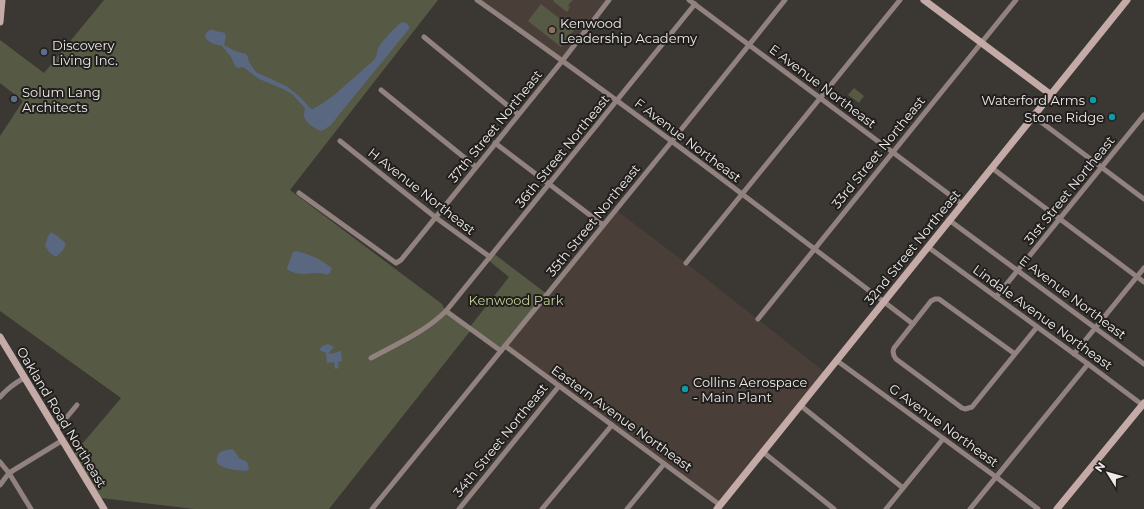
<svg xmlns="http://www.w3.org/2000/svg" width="1144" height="509" font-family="Montserrat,sans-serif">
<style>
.built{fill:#493f38}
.green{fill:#565944}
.water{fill:#596780}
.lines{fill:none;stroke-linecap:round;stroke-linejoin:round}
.street{stroke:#91827f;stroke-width:5}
.secondary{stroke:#c4aba7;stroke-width:7}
.education-dot{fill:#8d6e63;stroke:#211f1d;stroke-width:1.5}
.service-dot{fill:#5c6f8a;stroke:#211f1d;stroke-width:1.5}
.culture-dot{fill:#0f9aa8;stroke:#211f1d;stroke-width:1.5}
.labels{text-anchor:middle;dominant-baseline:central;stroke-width:4;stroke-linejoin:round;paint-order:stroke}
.poi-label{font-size:13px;fill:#eeeae8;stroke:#211f1d;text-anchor:start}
.street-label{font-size:13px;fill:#eeeae8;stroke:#211f1d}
.park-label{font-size:13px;fill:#c5ce97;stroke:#211f1d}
</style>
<rect width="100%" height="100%" fill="#3b3733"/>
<g class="built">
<polygon points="477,0 607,0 563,60"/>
<polygon points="616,210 686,263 826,373 720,505 505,346"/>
</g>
<g class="green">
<polygon points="104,0 438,0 290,190 442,304 446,311 469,328 509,277 488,260 493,253 547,294 501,351 471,330 329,509 194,509 101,498 72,456 121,398 0,311 0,136 23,101 0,83 0,40 44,73"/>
<polygon points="553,0 573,0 568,5 570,7 567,12 554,2"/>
<polygon points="541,4 574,30 561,47 528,21"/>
<polygon points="854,88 864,96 859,103 848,95"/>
</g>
<g class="water">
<path d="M402,22L407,23L409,26V29L342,111L331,125L322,131C316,130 304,122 304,115C304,112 305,110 305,108L292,94L283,89L259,79L243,67L238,68L235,66L231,57L222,46C216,45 209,43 205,37L206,33L211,29C215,32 220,31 225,33L226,36L224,45L235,51L246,54L248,57L249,62L256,72L288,87L301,98L310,108L313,109L323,103L333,96L374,60C378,54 376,55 378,49C379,44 397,25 402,22Z"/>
<path d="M51,232C54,233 64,241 66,244L63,250L56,257L50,253L45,246L48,236Z"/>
<path d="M295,251C307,253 322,260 332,268L330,273L327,275C314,270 301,279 287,269V268L293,252Z"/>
<polygon points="328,344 334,347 328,354 339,352 339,351 341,351 342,361 338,362 339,368 335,369 334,362 327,363 326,353 319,350 322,346"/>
<path d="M232,449L234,450L239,458L247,462L249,467L248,470L246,471C236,470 224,470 217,463C216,451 222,451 232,449Z"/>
</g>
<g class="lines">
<g class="street">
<path d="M477,0C625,104 769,214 913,324"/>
<polyline points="689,0 962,204"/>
<polyline points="424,37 518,114"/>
<polyline points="381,90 476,167"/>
<polyline points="1033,116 1144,199"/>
<polyline points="340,141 435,217 490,257"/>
<polyline points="495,143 603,225"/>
<polyline points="992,168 1144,282"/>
<polyline points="299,193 396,263 401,260 563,60 609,0"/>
<polyline points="949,220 1144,364"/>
<polyline points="928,247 1088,364 1144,406"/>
<polyline points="686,263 900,0"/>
<polyline points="996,297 1144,115"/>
<polyline points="446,311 501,351"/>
<polyline points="758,319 1016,0"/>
<polyline points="505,346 720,505"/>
<path d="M1015,354L939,299H935L931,301L894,348C892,352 893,355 896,359L962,408L965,409L972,407L1037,327"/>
<polyline points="1074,354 1144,268"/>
<path d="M371,358C397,344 425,332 446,311L695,4"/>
<polyline points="836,360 996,477 1038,509"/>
<path d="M0,397C7,389 15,383 24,378"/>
<polyline points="800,405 903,488"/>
<polyline points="56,430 77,405"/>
<polyline points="763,452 834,509"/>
<polyline points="0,462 9,473 31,509"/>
<polyline points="0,485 9,473 63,440"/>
<polyline points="372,509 672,141 785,0"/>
<polyline points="459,509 559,386"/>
<polyline points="542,509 612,425"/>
<polyline points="627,509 664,464"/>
<polyline points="886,509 943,439"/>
<polyline points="970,509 1088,364"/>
</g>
<g class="secondary">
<polyline points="924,0 1050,94"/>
<polyline points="0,22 2,0"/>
<polyline points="0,337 104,509"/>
<polyline points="717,509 1127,0"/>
<polyline points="1057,509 1144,403"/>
</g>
</g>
<circle class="education-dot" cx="552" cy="30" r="4"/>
<g class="service-dot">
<circle cx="44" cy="52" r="4"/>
<circle cx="14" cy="99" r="4"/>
</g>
<g class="culture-dot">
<circle cx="1093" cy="100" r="4"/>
<circle cx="1112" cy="117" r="4"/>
<circle cx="685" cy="389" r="4"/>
</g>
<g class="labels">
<g class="poi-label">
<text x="560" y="23">Kenwood<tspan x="560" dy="15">Leadership Academy</tspan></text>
<text x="52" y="45">Discovery<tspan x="52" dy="15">Living Inc.</tspan></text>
<text x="22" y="92">Solum Lang<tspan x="22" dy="15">Architects</tspan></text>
<text x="1085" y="100" text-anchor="end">Waterford Arms</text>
<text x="1104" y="117" text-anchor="end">Stone Ridge</text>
<text x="693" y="382">Collins Aerospace<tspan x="693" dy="15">- Main Plant</tspan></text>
</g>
<g class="street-label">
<text transform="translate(823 86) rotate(37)">E Avenue Northeast</text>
<text transform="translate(495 126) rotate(-51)">37th Street Northeast</text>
<text transform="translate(688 140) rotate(37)">F Avenue Northeast</text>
<text transform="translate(562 151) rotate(-51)">36th Street Northeast</text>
<text transform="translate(878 152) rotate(-51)">33rd Street Northeast</text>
<text transform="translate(1069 190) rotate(-51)">31st Street Northeast</text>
<text transform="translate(422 191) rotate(38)">H Avenue Northeast</text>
<text transform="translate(593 220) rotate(-51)">35th Street Northeast</text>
<text transform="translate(912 247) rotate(-51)">32nd Street Northeast</text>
<text transform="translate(1073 297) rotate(37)">E Avenue Northeast</text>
<text transform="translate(1043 317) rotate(36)">Lindale Avenue Northeast</text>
<text transform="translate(62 417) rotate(59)">Oakland Road Northeast</text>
<text transform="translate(622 418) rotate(36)">Eastern Avenue Northeast</text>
<text transform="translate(944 425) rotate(36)">G Avenue Northeast</text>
<text transform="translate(500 440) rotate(-51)">34th Street Northeast</text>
</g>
<g class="park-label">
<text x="516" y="300">Kenwood Park</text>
</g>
</g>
<g transform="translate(1108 473) rotate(307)" stroke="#211f1d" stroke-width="3" paint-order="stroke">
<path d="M0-3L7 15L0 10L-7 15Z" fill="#eeeae8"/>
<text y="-6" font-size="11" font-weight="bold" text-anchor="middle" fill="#eeeae8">N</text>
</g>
</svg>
